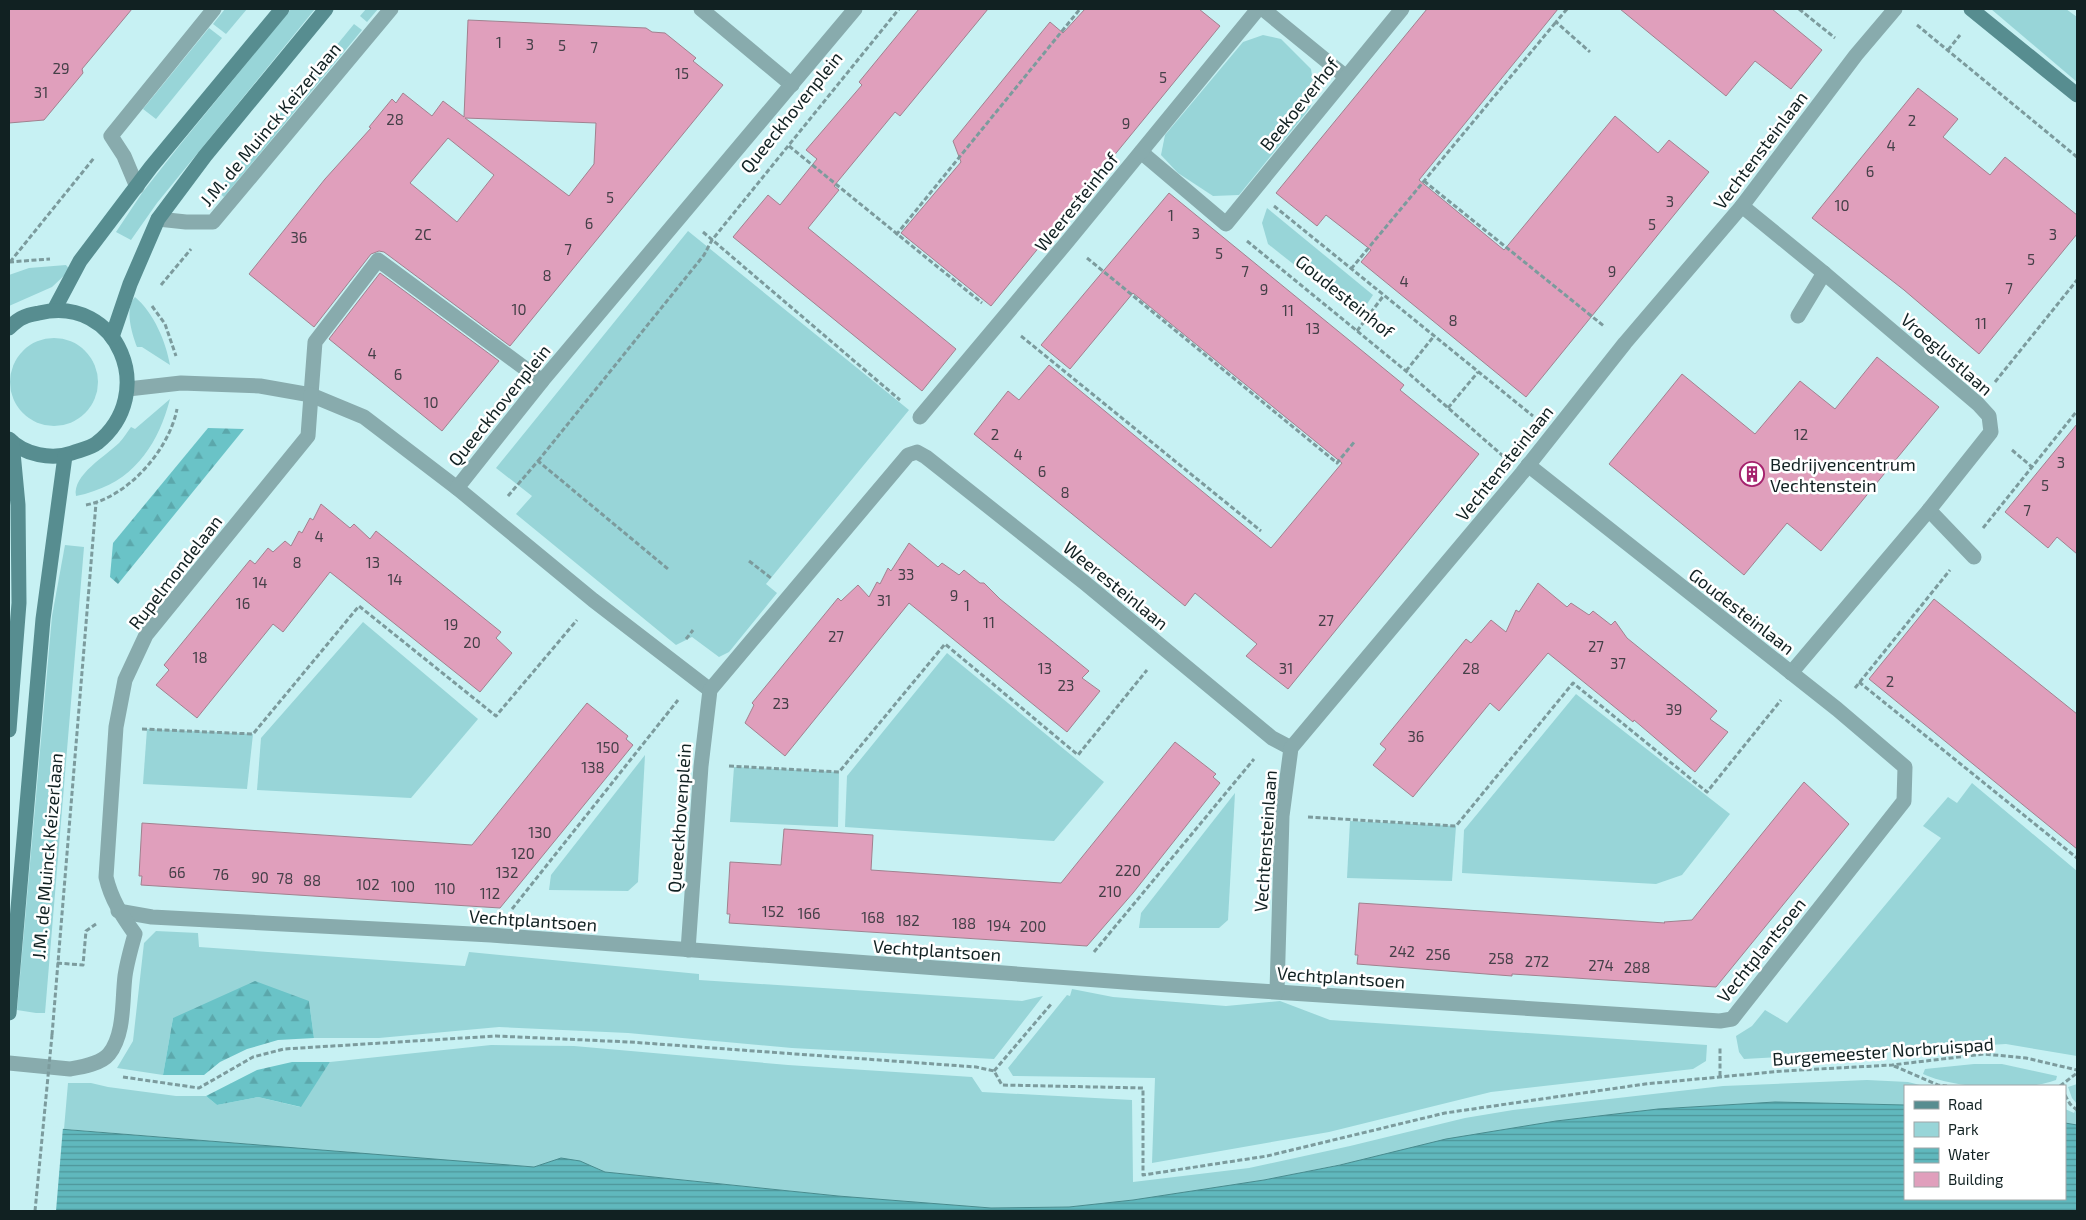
<svg xmlns="http://www.w3.org/2000/svg" width="2086" height="1220" font-family="'Exo 2',sans-serif">
<style>
.green{fill:#98d5d8}
.forest{fill:url(#forest-firs)}
.water{fill:url(#water-rules);stroke:#488b8e}
.pier{fill:#c7f1f3}
.building{fill:#e09fbc;stroke:#a1818f;fill-rule:evenodd}
.lines{fill:none;stroke-linecap:round;stroke-linejoin:round}
.path{stroke:#7c9b9d;stroke-width:3;stroke-dasharray:5 2.5;stroke-linecap:butt}
.lane{stroke:#88abad;stroke-width:15}
.street{stroke:#88abad;stroke-width:15}
.secondary{stroke:#578d90;stroke-width:15}
.path-bridge{stroke:#7c9b9d;stroke-width:3;stroke-dasharray:5 2.5;stroke-linecap:butt}
.labels{text-anchor:middle;dominant-baseline:central;stroke-width:5;stroke-linejoin:round;paint-order:stroke}
.number-label{font-size:15px;fill:#454048}
.street-label{font-size:18px;fill:#112122;stroke:#fff}
.poi-label{font-size:18px;fill:#112122;stroke:#fff;text-anchor:start}
</style>
<defs>
<pattern id="forest-firs" width="22" height="20" patternUnits="userSpaceOnUse" patternTransform="scale(1.25)"><rect width="22" height="20" fill="#6ac3c7"/><path d="M5 1l3.5 6h-7zM16 11l3.5 6h-7z" fill="#5ba7ab"/></pattern>
<pattern id="water-rules" width="6" height="5" patternUnits="userSpaceOnUse" patternTransform="scale(1.25)"><rect width="6" height="5" fill="#60b8bd"/><path d="M0 2.5h6" fill="none" stroke="#4e9599"/></pattern>
</defs>
<rect width="100%" height="100%" fill="#c7f1f3"/>
<g class="green">
<polygon points="225,9 247,9 226,34 213,24"/>
<polygon points="291,9 315,9 157,203 131,240 116,232 142,193 179,146"/>
<polygon points="366,9 378,9 367,22 360,16"/>
<polygon points="1991,9 2066,9 2077,17 2077,82"/>
<polygon points="354,24 362,30 224,197 217,191"/>
<polygon points="209,28 222,38 156,119 143,109"/>
<polygon points="1263,35 1281,39 1311,69 1315,94 1310,108 1239,195 1213,196 1178,173 1161,155 1165,135 1243,42"/>
<polygon points="1267,208 1373,295 1359,316 1268,244 1262,223"/>
<polygon points="688,231 909,410 766,584 777,593 729,652 719,657 692,637 676,645 516,514 532,496 496,468"/>
<polygon points="66,265 70,270 52,287 9,306 9,275 29,268"/>
<path d="M135,297C154,313 166,342 170,365L142,347H137C132,334 124,308 135,297Z"/>
<circle cx="54" cy="382" r="44"/>
<path d="M170,399C159,441 137,477 94,491C88,493 82,495 76,496C72,475 107,455 119,443C124,438 127,432 131,427L135,429Z"/>
<polygon points="65,545 84,547 45,1013 36,1013 17,1010 52,616"/>
<polygon points="363,622 478,719 411,798 257,790 261,738"/>
<polygon points="947,653 1104,782 1054,841 845,827 847,776"/>
<polygon points="1576,694 1730,814 1682,875 1656,884 1462,873 1464,830"/>
<polygon points="147,729 253,734 247,789 143,784"/>
<polygon points="645,755 638,882 628,891 549,890 551,875"/>
<polygon points="734,767 839,772 838,827 730,822"/>
<polygon points="1972,783 2077,871 2077,1056 2006,1044 1744,1059 1739,1052 1736,1036 1752,1026 1765,1010 1787,1023 1941,838 1923,826 1948,797 1957,803"/>
<polygon points="1235,793 1228,920 1219,928 1139,928 1141,913"/>
<polygon points="1350,821 1456,826 1452,881 1347,878"/>
<polygon points="156,931 198,933 199,947 465,966 469,952 699,974 699,980 1022,1001 1043,996 994,1059 792,1048 628,1033 499,1027 379,1038 314,1038 309,1001 173,1018 163,1075 117,1068 133,1041 144,943"/>
<polygon points="1072,989 1113,997 1226,1006 1280,1001 1330,1020 1707,1045 1706,1061 1693,1069 1491,1092 1329,1132 1152,1163 1155,1078 1013,1076 1008,1068 1067,995 1070,996"/>
<path d="M491,1045L574,1046L788,1065L972,1077L982,1092L1132,1100L1133,1182L1249,1168L1350,1146L1465,1118L1513,1110L1723,1086L1867,1080L1908,1082L1924,1086H1905V1105L1775,1102L1658,1109L1556,1121L1264,1180L1133,1200L1069,1207L991,1208L838,1196L605,1172C572,1157 569,1156 534,1167L64,1129L68,1083H91L108,1087L176,1096H206L217,1105L258,1097L300,1107L330,1062Z"/>
<path d="M1974,1064H2002L2057,1076L2056,1080C2023,1092 1955,1089 1923,1074L1925,1069Z"/>
<polygon points="2077,1084 2077,1104 2072,1098 2068,1087"/>
<polygon points="2077,1106 2077,1125 2065,1123 2065,1109 2074,1113"/>
</g>
<g class="forest">
<polygon points="208,428 244,429 118,584 110,577 113,543"/>
<polygon points="255,981 309,1001 314,1038 278,1040 247,1049 220,1062 204,1075 163,1075 173,1018"/>
<polygon points="292,1062 330,1062 301,1107 258,1097 217,1105 206,1096 257,1070"/>
</g>
<polygon class="water" points="1775,1102 1905,1105 1905,1199 2065,1199 2065,1123 2077,1125 2077,1211 9,1211 9,1125 534,1167 561,1158 580,1161 605,1172 838,1196 991,1208 1069,1207 1133,1200 1264,1180 1340,1165 1446,1139 1556,1121 1658,1109"/>
<polygon class="pier" points="9,1122 63,1127 56,1211 9,1211"/>
<g class="building">
<polygon points="9,9 132,9 82,69 83,73 44,120 9,123"/>
<polygon points="919,9 988,9 900,116 895,112 834,186 839,190 808,228 956,349 922,391 733,237 768,195 780,205 817,159 806,150 862,85 859,82"/>
<polygon points="1085,9 1199,9 1220,26 991,306 901,233 961,162 953,141 1050,22 1063,33"/>
<polygon points="1427,9 1558,9 1419,180 1504,250 1615,116 1658,153 1669,140 1709,172 1526,397 1361,262 1371,250 1326,215 1317,226 1276,193"/>
<polygon points="1620,9 1772,9 1822,50 1791,89 1755,61 1726,96"/>
<path d="M468,20L646,28L652,32L665,33L696,58L693,61L723,85L510,346L384,252L379,251L371,254L314,327L249,274L325,179L371,128L369,127L392,99L396,103L403,93L432,116L443,101L464,117ZM465,118L596,123L594,164L569,196ZM448,138L494,175L457,222L410,183Z"/>
<polygon points="1918,88 1958,119 1943,137 1990,175 2005,157 2077,215 2077,234 1979,354 1904,290 1812,218"/>
<polygon points="1169,193 1404,385 1400,390 1479,454 1288,689 1246,656 1257,644 1195,593 1185,606 974,434 1008,391 1019,400 1049,365 1271,548 1342,463 1133,293 1070,369 1041,345"/>
<polygon points="380,273 499,361 442,431 329,339"/>
<polygon points="1877,357 1939,407 1821,551 1787,523 1744,575 1609,464 1682,374 1755,434 1800,381 1835,409"/>
<polygon points="2077,424 2077,554 2057,537 2048,548 2005,512"/>
<polygon points="321,504 350,528 354,524 370,539 376,531 501,632 496,638 512,653 480,692 330,572 283,632 273,624 197,718 156,685 169,670 164,665 250,560 255,564 268,548 273,552 285,541 291,546 299,531 302,533 310,518 313,520"/>
<polygon points="909,543 938,567 942,563 959,575 964,570 980,583 984,583 1000,599 1089,671 1082,678 1100,691 1067,732 909,603 785,756 745,723 754,705 752,703 838,598 841,601 858,585 869,597 877,582 880,584 888,568 891,571"/>
<polygon points="1538,583 1567,607 1571,603 1589,615 1593,611 1611,625 1615,621 1627,638 1717,711 1710,719 1728,732 1695,772 1634,720 1633,722 1548,653 1499,711 1490,703 1413,797 1373,765 1386,749 1380,744 1466,639 1471,643 1491,620 1506,632 1516,610 1519,612"/>
<polygon points="1934,599 2077,714 2077,849 1869,679"/>
<polygon points="587,703 628,736 626,739 633,745 500,908 141,885 142,876 139,876 142,823 472,845"/>
<polygon points="1175,742 1216,774 1213,777 1220,783 1133,893 1087,946 729,923 730,914 727,914 730,862 781,865 784,829 873,835 871,870 1061,883"/>
<polygon points="1804,782 1849,824 1716,987 1512,974 1512,976 1357,964 1358,955 1355,955 1359,903 1665,923 1664,922 1692,920"/>
</g>
<g class="lines">
<g class="path">
<polyline points="1567,9 1556,22 1590,52"/>
<polyline points="1799,9 1835,38"/>
<polyline points="1917,25 2077,157"/>
<polyline points="1948,50 1960,35"/>
<polyline points="789,146 982,303"/>
<polyline points="1424,181 1605,327"/>
<polyline points="1274,206 1533,416"/>
<polyline points="703,232 900,400"/>
<polyline points="896,235 1080,9"/>
<polyline points="1247,241 1406,371 1503,456"/>
<polyline points="1087,258 1337,463 1355,441"/>
<polyline points="9,262 50,259"/>
<polyline points="10,262 94,158"/>
<polyline points="1351,269 1556,22"/>
<polyline points="161,285 191,249"/>
<polyline points="152,306 165,324 176,356"/>
<polyline points="1357,331 1384,295"/>
<polyline points="1021,336 1261,531"/>
<polyline points="1406,371 1434,336"/>
<polyline points="1995,382 2077,280"/>
<polyline points="1448,408 1478,372"/>
<polyline points="2012,450 2032,467"/>
<polyline points="538,461 704,255 712,240 899,9"/>
<polyline points="508,496 538,461 668,569"/>
<path d="M86,505C128,497 169,450 177,409"/>
<polyline points="1983,528 2077,411"/>
<polyline points="749,561 771,578"/>
<polyline points="686,639 693,630"/>
<polyline points="1859,682 2077,858"/>
<polyline points="1855,688 1950,570"/>
<polyline points="142,729 253,734 359,606 496,716 577,620"/>
<polyline points="729,766 839,772 945,644 1078,755 1147,670"/>
<polyline points="1308,817 1456,826 1573,683 1707,792 1781,700"/>
<polyline points="512,909 678,700"/>
<polyline points="1094,952 1254,759"/>
<polyline points="57,963 83,965 86,931 96,924"/>
<polyline points="52,1035 96,503"/>
<polyline points="1894,1066 1938,1085 1947,1086"/>
<polyline points="994,1071 1052,1003"/>
<polyline points="1720,1076 1720,1047"/>
<polyline points="123,1077 199,1088 253,1057 284,1049 496,1036 630,1042 976,1067 994,1071 1002,1085 1143,1088 1143,1175 1267,1156 1445,1113 1645,1084 1783,1071 1892,1065 1984,1054 2026,1058 2077,1070"/>
<polyline points="2060,1086 2077,1073"/>
<polyline points="2065,1095 2070,1104 2077,1110"/>
</g>
<g class="lane">
<polyline points="1798,316 1824,273"/>
<polyline points="311,395 315,342 378,260 542,381"/>
<polyline points="1929,510 1974,557"/>
</g>
<g class="street">
<polyline points="701,9 792,85"/>
<polyline points="1263,9 1345,76"/>
<polyline points="1141,152 1226,224 1402,9"/>
<polyline points="137,187 124,156 111,136 214,9"/>
<polyline points="1742,206 1824,273 1978,404 1989,416 1991,432 1929,510 1791,673"/>
<polyline points="158,219 186,222 213,222 391,9"/>
<polyline points="128,389 181,383 260,386 311,395 364,417 457,488"/>
<polyline points="920,417 1067,242 1258,9"/>
<polyline points="710,690 593,600 457,488 542,381 855,9"/>
<polyline points="118,911 152,917 491,935 1138,983 1720,1021 1732,1019 1904,801 1905,767 1837,709 1528,465"/>
<polyline points="688,950 701,766 710,690 908,455 917,452 926,457 1085,583 1272,738 1291,748"/>
<polyline points="1277,991 1282,816 1291,748 1522,473 1625,343 1742,206 1856,55 1895,9"/>
<path d="M9,1063L70,1069C82,1067 101,1064 109,1054C125,1034 122,1000 125,976C127,962 131,948 135,934C122,916 111,899 106,877L116,727L125,680L146,635L308,436L311,395"/>
</g>
<g class="secondary">
<polyline points="1971,9 2077,95"/>
<polyline points="54,310 80,261 151,167 282,9"/>
<path d="M9,328C13,324 19,319 24,317C28,315 34,314 39,313C118,294 159,394 97,443C91,448 80,450 72,453C52,460 24,455 9,439"/>
<polyline points="112,337 130,284 158,219 205,156 326,9"/>
<polyline points="9,730 19,603 18,505 12,442"/>
<polyline points="9,1013 43,619 65,456"/>
</g>
<polyline class="path-bridge" points="35,1211 52,1035"/>
</g>
<defs>
<symbol id="building-ring" viewBox="-11 -11 22 22"><circle r="9.5" fill="#fff" stroke="#a5226e" stroke-width="1.5"/><path d="M-4-6H4V6H1V3H-1V6H-4ZM-2.5-4.3h1.7v1.8h-1.7ZM.8-4.3h1.7v1.8H.8ZM-2.5-1h1.7V.8h-1.7ZM.8-1h1.7V.8H.8Z" fill="#a5226e"/></symbol>
</defs>
<g fill-rule="evenodd">
<use href="#building-ring" x="1738" y="460" width="28" height="28"/>
</g>
<g class="labels">
<g class="number-label">
<text x="499" y="42">1</text>
<text x="530" y="44">3</text>
<text x="562" y="45">5</text>
<text x="594" y="47">7</text>
<text x="61" y="68">29</text>
<text x="682" y="73">15</text>
<text x="1163" y="77">5</text>
<text x="41" y="92">31</text>
<text x="395" y="119">28</text>
<text x="1912" y="120">2</text>
<text x="1126" y="123">9</text>
<text x="1891" y="145">4</text>
<text x="1870" y="171">6</text>
<text x="610" y="197">5</text>
<text x="1670" y="201">3</text>
<text x="1842" y="205">10</text>
<text x="1171" y="215">1</text>
<text x="589" y="223">6</text>
<text x="1652" y="224">5</text>
<text x="1196" y="233">3</text>
<text x="423" y="234">2C</text>
<text x="2053" y="234">3</text>
<text x="299" y="237">36</text>
<text x="568" y="249">7</text>
<text x="1219" y="253">5</text>
<text x="2031" y="259">5</text>
<text x="1245" y="271">7</text>
<text x="1612" y="271">9</text>
<text x="547" y="275">8</text>
<text x="1404" y="281">4</text>
<text x="2009" y="288">7</text>
<text x="1264" y="289">9</text>
<text x="519" y="309">10</text>
<text x="1288" y="310">11</text>
<text x="1453" y="320">8</text>
<text x="1981" y="323">11</text>
<text x="1313" y="328">13</text>
<text x="372" y="353">4</text>
<text x="398" y="374">6</text>
<text x="431" y="402">10</text>
<text x="995" y="434">2</text>
<text x="1801" y="434">12</text>
<text x="1018" y="454">4</text>
<text x="2061" y="462">3</text>
<text x="1042" y="471">6</text>
<text x="2045" y="485">5</text>
<text x="1065" y="492">8</text>
<text x="2027" y="510">7</text>
<text x="319" y="536">4</text>
<text x="297" y="562">8</text>
<text x="373" y="562">13</text>
<text x="906" y="574">33</text>
<text x="395" y="579">14</text>
<text x="260" y="582">14</text>
<text x="954" y="595">9</text>
<text x="884" y="600">31</text>
<text x="243" y="603">16</text>
<text x="967" y="605">1</text>
<text x="1326" y="620">27</text>
<text x="989" y="622">11</text>
<text x="451" y="624">19</text>
<text x="836" y="636">27</text>
<text x="472" y="642">20</text>
<text x="1596" y="646">27</text>
<text x="200" y="657">18</text>
<text x="1618" y="663">37</text>
<text x="1045" y="668">13</text>
<text x="1286" y="668">31</text>
<text x="1471" y="668">28</text>
<text x="1890" y="681">2</text>
<text x="1066" y="685">23</text>
<text x="781" y="703">23</text>
<text x="1674" y="709">39</text>
<text x="1416" y="736">36</text>
<text x="608" y="747">150</text>
<text x="593" y="767">138</text>
<text x="540" y="832">130</text>
<text x="523" y="853">120</text>
<text x="1128" y="870">220</text>
<text x="177" y="872">66</text>
<text x="507" y="872">132</text>
<text x="221" y="874">76</text>
<text x="260" y="877">90</text>
<text x="285" y="878">78</text>
<text x="312" y="880">88</text>
<text x="368" y="884">102</text>
<text x="403" y="886">100</text>
<text x="445" y="888">110</text>
<text x="1110" y="891">210</text>
<text x="490" y="893">112</text>
<text x="773" y="911">152</text>
<text x="809" y="913">166</text>
<text x="873" y="917">168</text>
<text x="908" y="920">182</text>
<text x="964" y="923">188</text>
<text x="999" y="925">194</text>
<text x="1033" y="926">200</text>
<text x="1402" y="951">242</text>
<text x="1438" y="954">256</text>
<text x="1501" y="958">258</text>
<text x="1537" y="961">272</text>
<text x="1601" y="965">274</text>
<text x="1637" y="967">288</text>
</g>
<g class="street-label">
<text transform="translate(1299 104) rotate(-51)">Beekoeverhof</text>
<text transform="translate(791 112) rotate(-51)">Queeckhovenplein</text>
<text transform="translate(270 124) rotate(-50)">J.M. de Muinck Keizerlaan</text>
<text transform="translate(1760 150) rotate(-53)">Vechtensteinlaan</text>
<text transform="translate(1076 202) rotate(-51)">Weeresteinhof</text>
<text transform="translate(1345 296) rotate(39)">Goudesteinhof</text>
<text transform="translate(1947 354) rotate(41)">Vroeglustlaan</text>
<text transform="translate(499 405) rotate(-51)">Queeckhovenplein</text>
<text transform="translate(1504 463) rotate(-51)">Vechtensteinlaan</text>
<text transform="translate(175 572) rotate(-52)">Rupelmondelaan</text>
<text transform="translate(1116 585) rotate(39)">Weeresteinlaan</text>
<text transform="translate(1742 611) rotate(38)">Goudesteinlaan</text>
<text transform="translate(679 818) rotate(-86)">Queeckhovenplein</text>
<text transform="translate(1265 841) rotate(-86)">Vechtensteinlaan</text>
<text transform="translate(47 856) rotate(-85)">J.M. de Muinck Keizerlaan</text>
<text transform="translate(533 920) rotate(4)">Vechtplantsoen</text>
<text transform="translate(937 950) rotate(4)">Vechtplantsoen</text>
<text transform="translate(1761 950) rotate(-51)">Vechtplantsoen</text>
<text transform="translate(1341 977) rotate(4)">Vechtplantsoen</text>
<text transform="translate(1883 1051) rotate(-4)">Burgemeester Norbruispad</text>
</g>
<g class="poi-label">
<text x="1770" y="464">Bedrijvencentrum<tspan x="1770" dy="21">Vechtenstein</tspan></text>
</g>
</g>
<rect width="2086" height="1220" fill="none" stroke="#112122" stroke-width="20"/>
<rect x="1904" y="1085" width="162" height="115" fill="#ffffff" stroke="#a0a6a7"/>
<rect x="1914" y="1101" width="25" height="8" fill="#578d90" stroke="#a0a6a7"/>
<text x="1948" y="1110" font-size="15" fill="#112122">Road</text>
<rect x="1914" y="1122" width="25" height="15" fill="#98d5d8" stroke="#a0a6a7"/>
<text x="1948" y="1135" font-size="15" fill="#112122">Park</text>
<rect x="1914" y="1148" width="25" height="15" fill="url(#water-rules)" stroke="#a0a6a7"/>
<text x="1948" y="1160" font-size="15" fill="#112122">Water</text>
<rect x="1914" y="1172" width="25" height="15" fill="#e09fbc" stroke="#a0a6a7"/>
<text x="1948" y="1185" font-size="15" fill="#112122">Building</text>
</svg>
